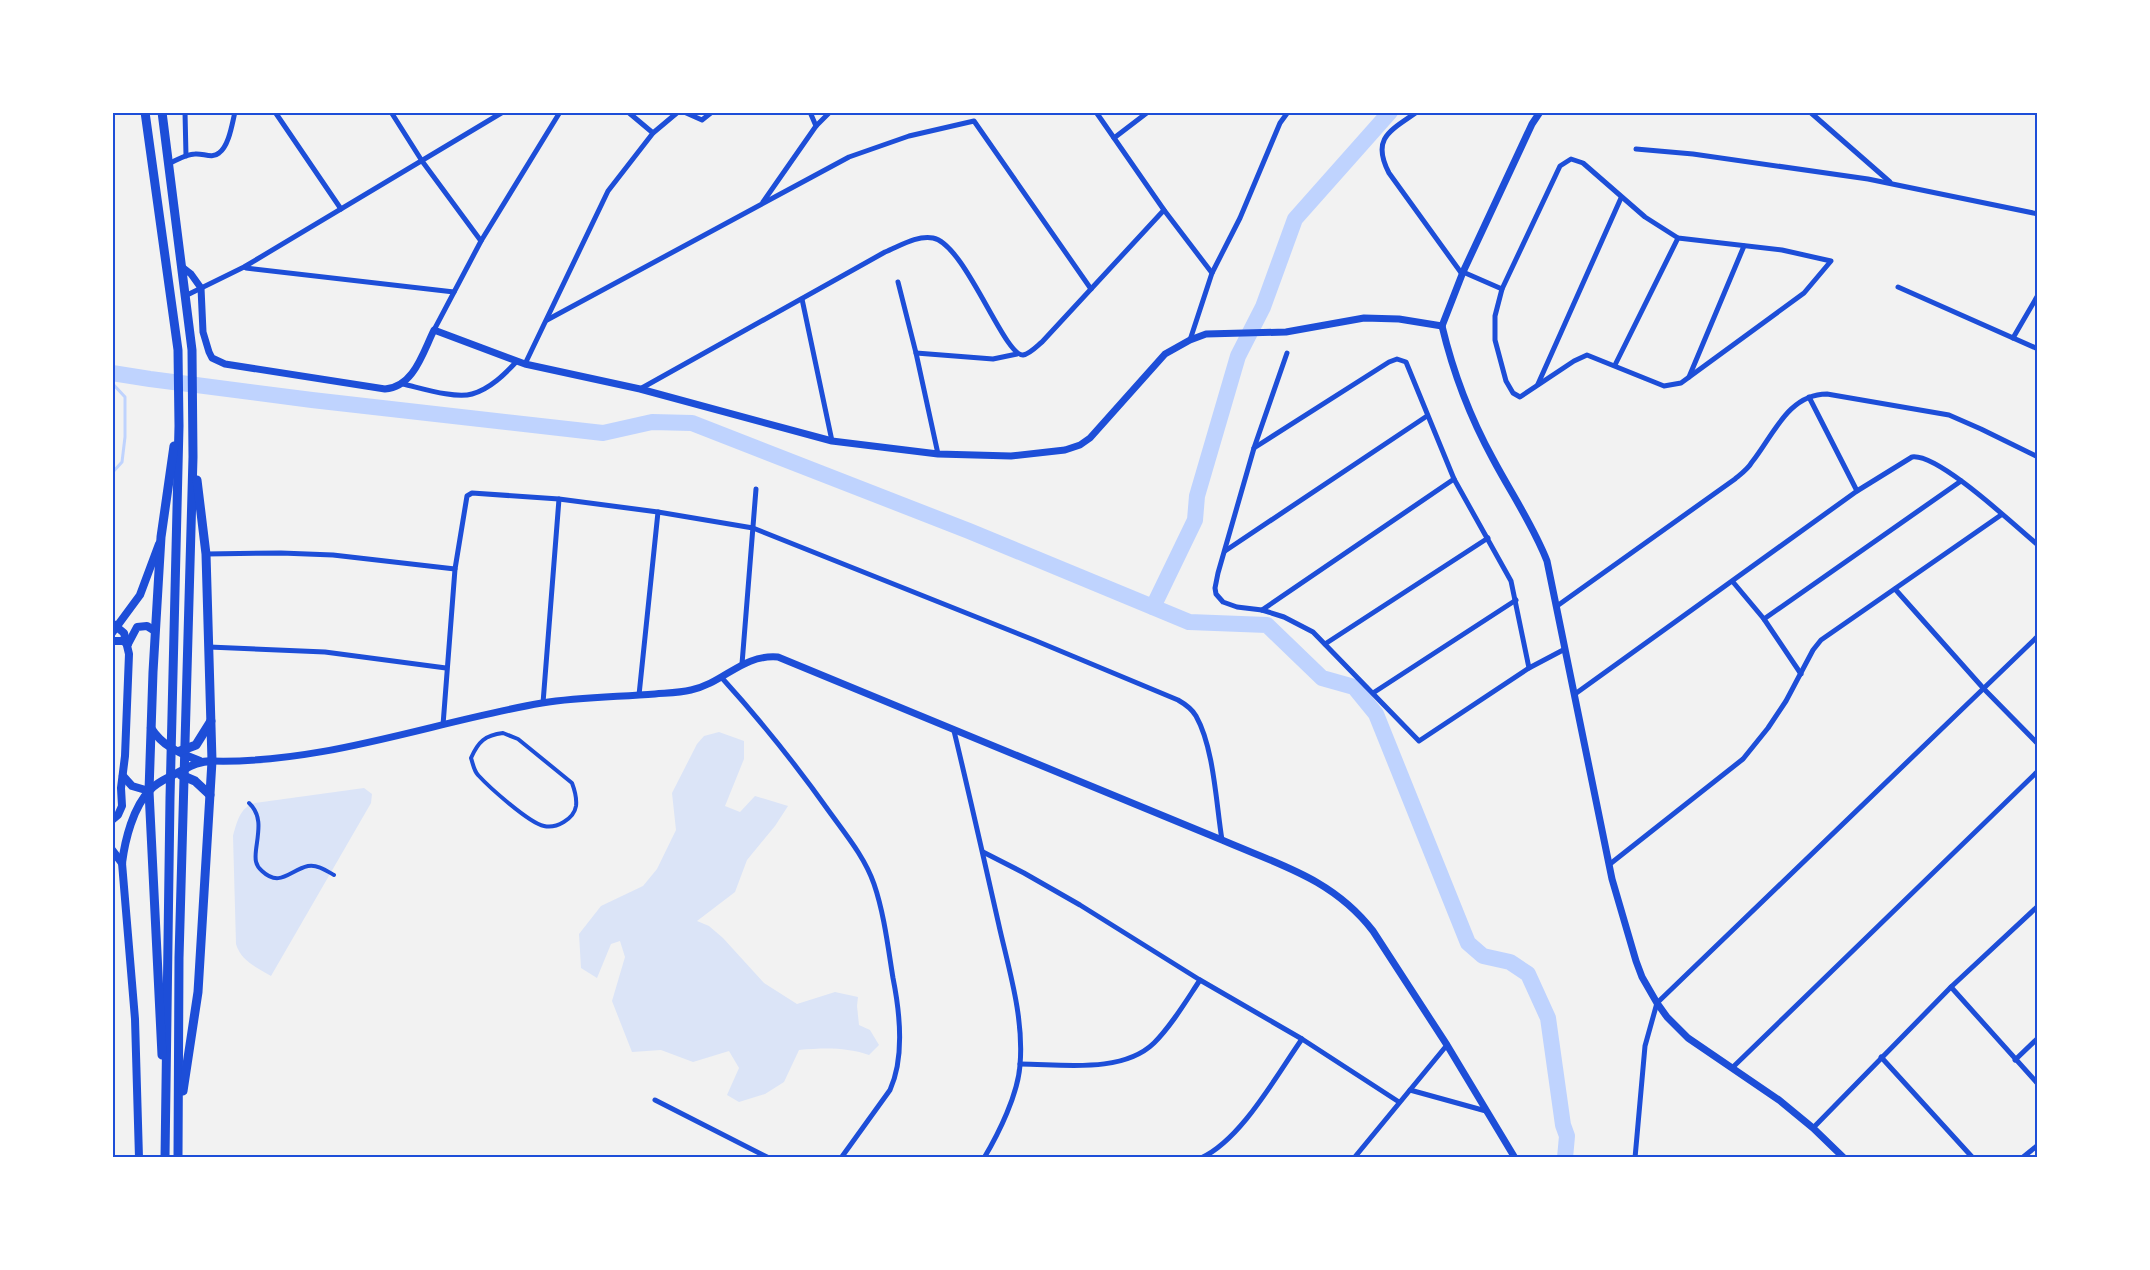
<svg xmlns="http://www.w3.org/2000/svg" width="2150" height="1270" font-family="Figtree,sans-serif">
<style>
.green{fill:#dbe4f7}
.lines{fill:none;stroke-linecap:round;stroke-linejoin:round}
.stream{stroke:#bfd3fe;stroke-width:3}
.river{stroke:#bfd3fe;stroke-width:16}
.pedestrian{stroke:#1d4ed8;stroke-width:4}
.minor{stroke:#1d4ed8;stroke-width:5}
.tertiary{stroke:#1d4ed8;stroke-width:7}
.secondary{stroke:#1d4ed8;stroke-width:8}
.trunk{stroke:#1d4ed8;stroke-width:9}
.neatline{fill:none;stroke:#1d4ed8;stroke-width:2}
</style>
<rect width="100%" height="100%" fill="#f2f2f2"/>
<g class="green">
<path d="M719,732L744,741V759L725,806L740,812L755,796L788,806L775,826L747,860L735,892L697,921L709,926L723,938L764,983L797,1004L835,992L858,997L857,1006L859,1025L870,1030L879,1045L869,1055C845,1047 824,1048 799,1050L784,1082L765,1094L739,1102L727,1095L739,1068L729,1051L693,1062L661,1050L632,1052L612,1001L625,957L620,941L611,944L597,978L581,968L579,934L601,906L643,886L657,869L676,830L672,793L697,744L704,736Z"/>
<path d="M364,788L372,794L371,803L271,976C256,967 241,961 236,944L233,836C237,822 240,807 255,803Z"/>
</g>
<g class="lines">
<polyline class="stream" points="112,383 125,397 125,437 122,462 112,473"/>
<g class="river">
<polyline points="112,373 150,379 312,400 603,433 652,422 692,423 969,531 1189,622 1267,625 1322,678 1354,687 1376,714 1468,943 1483,956 1510,962 1528,974 1548,1018 1563,1125 1567,1136 1565,1158"/>
<polyline points="1153,607 1195,520 1197,496 1238,356 1263,307 1295,219 1390,112"/>
</g>
<g class="pedestrian">
<path d="M503,733L518,739L572,783C575,791 577,798 576,806C574,819 556,829 544,826C529,823 489,787 478,775C474,771 473,764 471,758C478,742 485,735 503,733Z"/>
<path d="M249,803C263,816 258,833 256,850C255,859 255,865 262,871C280,888 290,870 308,866C317,864 327,871 334,875"/>
</g>
<g class="minor">
<polyline points="185,112 186,156"/>
<polyline points="275,112 341,209"/>
<polyline points="391,112 422,161 481,241"/>
<polyline points="628,112 653,133"/>
<polyline points="684,112 702,120 712,112"/>
<polyline points="810,112 816,126"/>
<polyline points="1096,112 1164,210 1212,273"/>
<path d="M1417,112C1390,131 1371,138 1389,173L1462,274"/>
<polyline points="1810,112 1890,182"/>
<polyline points="1114,138 1148,112"/>
<polyline points="1636,149 1693,154 1868,179 2038,214"/>
<polygon points="1571,159 1583,163 1645,217 1678,238 1782,250 1831,261 1804,293 1681,383 1664,386 1587,355 1574,361 1520,397 1513,393 1506,381 1495,340 1495,316 1502,289 1560,166"/>
<path d="M168,164C177,160 186,154 195,154C203,153 212,159 219,153C229,146 232,124 235,112"/>
<polyline points="763,202 816,126 830,112"/>
<polyline points="246,268 454,292"/>
<polyline points="1463,272 1502,289"/>
<polyline points="898,282 916,353 938,454"/>
<polyline points="1898,287 2038,349"/>
<polyline points="185,296 244,267 503,112"/>
<polyline points="802,299 832,441"/>
<polyline points="547,320 849,157 909,136 974,121 1091,289"/>
<polyline points="434,330 481,241 560,112"/>
<polyline points="2013,338 2038,295"/>
<polyline points="1190,340 1212,273 1240,218 1280,123 1288,112"/>
<polyline points="916,353 993,359 1017,354"/>
<polyline points="1287,353 1254,448 1218,573 1215,588 1216,594 1223,602 1237,607 1262,610 1284,617 1313,632 1419,741 1529,668 1565,649"/>
<polyline points="525,364 608,191 653,133 678,112"/>
<polyline points="1615,365 1678,238"/>
<polyline points="1689,377 1744,246"/>
<path d="M403,384C421,388 455,399 472,394C490,389 505,374 517,361"/>
<polyline points="1538,384 1621,198"/>
<path d="M640,389L885,252C900,246 917,235 933,238C965,244 1004,356 1023,355C1030,354 1037,346 1042,342L1164,210"/>
<polyline points="1809,397 1857,491"/>
<polyline points="1254,448 1389,362 1397,359 1406,362 1454,479 1511,581 1529,668"/>
<polyline points="1225,551 1427,416"/>
<polyline points="206,554 281,553 333,555 455,569"/>
<polyline points="1733,582 1764,619 1801,674"/>
<polyline points="1895,589 1984,689 2038,744"/>
<path d="M1557,606L1735,479C1741,474 1748,469 1752,462C1773,436 1788,394 1827,394L1949,415L1981,429L2038,457"/>
<polyline points="1262,610 1454,479"/>
<polyline points="1764,619 1961,481"/>
<polyline points="1325,644 1488,538"/>
<polyline points="209,647 325,652 446,668"/>
<polyline points="742,664 756,489"/>
<path d="M722,678C761,721 797,766 831,814C847,836 865,858 874,884C884,913 888,947 893,978C900,1013 905,1057 890,1090L841,1158"/>
<polyline points="1373,693 1516,600"/>
<path d="M1575,694L1857,491L1912,457C1938,453 2015,526 2038,545"/>
<polyline points="639,695 658,512"/>
<polyline points="543,703 559,499"/>
<path d="M443,725L455,569L467,496L472,493L559,499L658,512L753,528L1034,640L1178,700C1185,704 1192,709 1196,716C1214,748 1216,803 1222,840"/>
<path d="M954,731C970,797 985,864 1000,930C1010,973 1024,1020 1020,1065C1018,1094 999,1133 984,1158"/>
<polyline points="983,852 1024,873 1080,905 1200,980 1302,1039 1399,1102"/>
<polyline points="1610,864 1743,759 1768,728 1786,701 1813,650 1821,640 2001,515"/>
<polyline points="1951,987 2038,1084"/>
<polyline points="1881,1057 1973,1158"/>
<polyline points="2015,1060 2038,1038"/>
<path d="M1020,1064C1062,1064 1122,1074 1154,1043C1172,1025 1186,1001 1200,980"/>
<polyline points="1732,1068 2038,771"/>
<polyline points="1410,1090 1486,1111"/>
<polyline points="655,1100 769,1158"/>
<polyline points="1813,1128 1951,987 2038,906"/>
<path d="M1201,1158C1241,1140 1276,1076 1302,1039"/>
<polyline points="1354,1158 1447,1045"/>
<polyline points="1635,1158 1645,1046 1657,1003 2038,636"/>
<polyline points="2022,1158 2038,1145"/>
</g>
<g class="tertiary">
<path d="M182,267L191,274L201,288L203,332L209,352L212,358L225,364L385,389C414,387 423,352 434,330L525,364L640,389L832,441L938,454L1011,456L1065,450L1080,445L1090,438L1165,354L1190,340L1206,334L1286,332L1364,318L1399,319L1442,326"/>
<path d="M1442,326C1453,372 1470,417 1493,459C1511,493 1533,525 1547,561L1612,879L1636,961L1642,977L1657,1003L1667,1017L1688,1038L1779,1100L1813,1128L1844,1158"/>
<polyline points="1442,326 1463,272 1532,124 1540,112"/>
<path d="M212,761C324,764 432,722 542,703C579,697 617,697 655,694C666,693 679,693 691,690C724,683 742,654 778,657L1222,840C1280,865 1333,879 1373,931L1447,1045L1515,1158"/>
</g>
<g class="secondary">
<polyline points="112,623 124,633 129,654 125,756 121,788 122,806 118,815 112,820"/>
<polyline points="112,633 140,595 159,544"/>
<polyline points="112,641 123,641 128,644"/>
<polyline points="128,644 137,627 147,626 155,631"/>
<path d="M151,728C163,747 180,753 200,761"/>
<polyline points="123,776 132,786 149,791"/>
<polyline points="112,850 122,863"/>
<path d="M139,1158L135,1019L122,863C125,840 133,807 150,790C157,782 168,778 177,773C189,767 198,761 212,761"/>
</g>
<g class="trunk">
<polyline points="145,112 178,350 179,426 170,798 165,1158"/>
<polyline points="162,112 192,350 193,457 179,958 178,1158"/>
<polyline points="180,751 196,745 211,721"/>
<polyline points="181,775 195,781 210,795"/>
<polyline points="162,1055 149,791 153,672 161,537 174,446"/>
<polyline points="183,1091 198,992 212,761 206,554 197,480"/>
</g>
</g>
<rect width="2150" height="1270" fill="none" stroke="#ffffff" stroke-width="228"/>
<rect x="114" y="114" width="1922" height="1042" class="neatline"/>
</svg>
